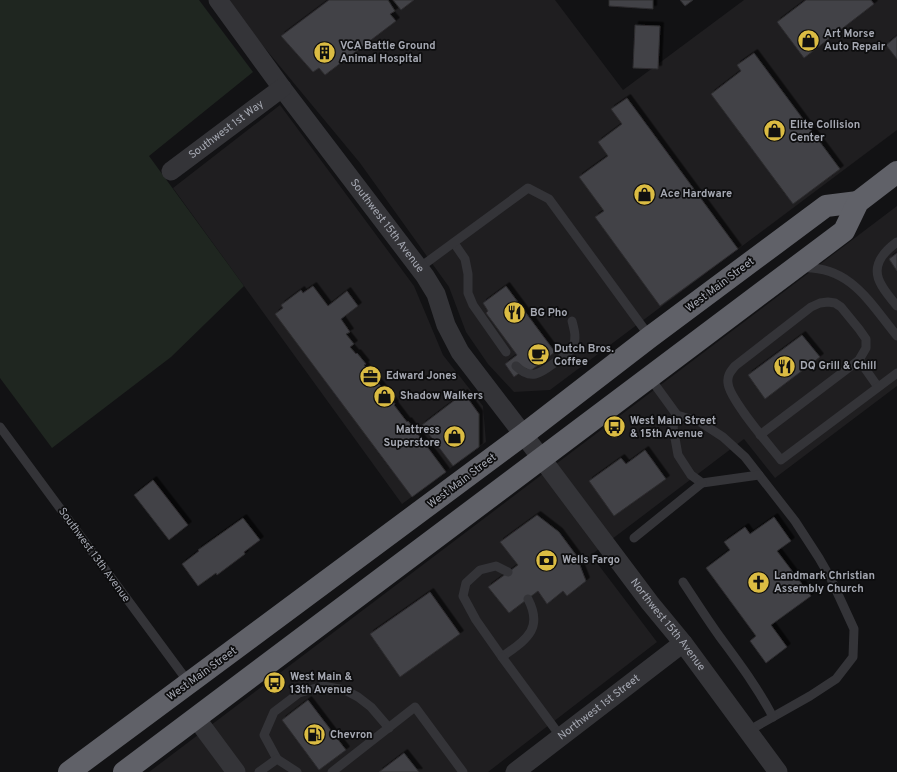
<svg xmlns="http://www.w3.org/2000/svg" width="897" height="772" font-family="Overpass,sans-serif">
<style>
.built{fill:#1f1e20}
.green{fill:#1f2620}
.building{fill:#424246;stroke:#2d2c2f;filter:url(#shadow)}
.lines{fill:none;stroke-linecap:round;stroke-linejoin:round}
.lane{stroke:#343438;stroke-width:9}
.street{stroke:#343438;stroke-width:19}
.highway{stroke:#606168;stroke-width:22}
.labels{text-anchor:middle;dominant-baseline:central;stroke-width:3.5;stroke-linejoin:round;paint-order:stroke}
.poi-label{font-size:11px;font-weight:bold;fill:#a5a8b2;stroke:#0d0d0e;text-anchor:start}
.street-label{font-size:11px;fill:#a5a8b2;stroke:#0d0d0e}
</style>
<defs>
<filter id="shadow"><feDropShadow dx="3.5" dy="-3.5" stdDeviation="0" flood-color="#0009"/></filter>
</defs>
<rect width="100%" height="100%" fill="#121214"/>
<g class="built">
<polygon points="225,0 555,0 623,90 744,0 897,0 897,130 550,390 514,392 488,364 466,332 449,287 360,163"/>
<polygon points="280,105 414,286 443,355 483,406 486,442 402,504 173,188"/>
<polygon points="897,206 897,386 775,478 744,439 591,555 657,642 488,772 149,772"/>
</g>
<polygon class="green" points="0,0 199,0 253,72 149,156 244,286 171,357 52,448 0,378"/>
<g class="building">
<polygon points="329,0 388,0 395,11 390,14 396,21 325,75 319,68 313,72 281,36"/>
<polygon points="393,0 414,0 401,10"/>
<polygon points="609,0 653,0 653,9 609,6"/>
<polygon points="680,0 693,0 685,6"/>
<polygon points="806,0 871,0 874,4 804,58 777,22"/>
<polygon points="635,25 660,26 658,69 633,68"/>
<polygon points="897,36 897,59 886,45"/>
<polygon points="754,53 840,169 793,204 711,94 741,71 737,65"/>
<polygon points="627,98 738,249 660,306 595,217 604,211 579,177 608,156 598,142 622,124 611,109"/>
<polygon points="897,253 897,271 889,259"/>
<polygon points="313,286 328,306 347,291 358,306 341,319 350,332 346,334 354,344 350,347 356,354 357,353 366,364 364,365 395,404 394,405 407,422 408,421 446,472 412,497 275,314 283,308 281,305 301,290 303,293"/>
<polygon points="506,286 555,352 529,372 526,368 514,377 505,364 517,355 486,313 488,311 483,303"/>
<polygon points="802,335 820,357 765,399 748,375"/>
<polygon points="464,393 479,414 479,447 453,466 422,425"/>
<polygon points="645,450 666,479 614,516 589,481 621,458 626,464"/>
<polygon points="153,480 188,525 169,540 134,495"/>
<polygon points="537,515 559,532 576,555 586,581 567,596 563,591 547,604 538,591 509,613 488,587 518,565 500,542"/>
<polygon points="774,517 791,541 777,551 811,596 771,625 787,647 766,663 750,641 756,636 706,568 730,550 724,542 745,527 750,534"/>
<polygon points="243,518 260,540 244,552 245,554 217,575 216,573 198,586 182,564 199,551 198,550"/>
<polygon points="430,592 460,634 400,677 370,634"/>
<polygon points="308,700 346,750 319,770 282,720"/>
<polygon points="404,753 419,772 379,772"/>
</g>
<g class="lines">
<g class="lane">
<path d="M897,242C882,253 870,267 882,286C886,293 892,300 897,306"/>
<polyline points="454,243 465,259 468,274 468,293 473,305 506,352"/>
<polyline points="419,268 528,188 549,199 650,337"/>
<path d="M801,268C850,265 870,303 897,336"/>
<polyline points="859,360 878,387"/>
<path d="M516,366C532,382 542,372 557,361C563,357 570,353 573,346C577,338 574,329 572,321"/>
<polyline points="650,378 677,415 700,422 723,437 745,457 795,521 819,558 831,579 854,629 853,657 836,679 810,696 748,731"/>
<polyline points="677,415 673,427 678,455 691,475 702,483 759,475"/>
<polyline points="0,427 189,683"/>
<path d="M760,435L859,360L866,348V339L859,329L841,307L835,303L828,302L820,303L811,307L735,366C730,372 727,376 728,383C729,399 770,446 781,460L897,373"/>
<polyline points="634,538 702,483"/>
<path d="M508,572L496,566L480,570L466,583L463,596L476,620L502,657C525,640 544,630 528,599"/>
<path d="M683,582C695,600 707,619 720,637C739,663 758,688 773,717"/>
<polyline points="502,657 561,737"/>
<polyline points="277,759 264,735 274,712 299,693 323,686 345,690 358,697 371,707 389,728"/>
<polyline points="259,772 277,759 297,772"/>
<polyline points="332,772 415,707 463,772"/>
</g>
<g class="street">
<path id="s1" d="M218,0L282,88L425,276L436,294L446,325L460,352L542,459L650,603L683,643L778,772"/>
<path id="s2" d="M171,171L282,88"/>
<polyline points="196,718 236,772"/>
<path id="s3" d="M515,772L683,643"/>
</g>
<g class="highway">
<polyline points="69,772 523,435 650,337 826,206 858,202"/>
<polyline points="124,772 844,231 858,202 897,172"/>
</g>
</g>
<defs>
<symbol id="shop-disc" viewBox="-11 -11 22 22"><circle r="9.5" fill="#dbbc43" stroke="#0d0d0e"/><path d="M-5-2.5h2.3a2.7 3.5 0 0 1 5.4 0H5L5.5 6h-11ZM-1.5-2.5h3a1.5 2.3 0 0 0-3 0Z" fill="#111"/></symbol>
<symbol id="building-disc" viewBox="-11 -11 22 22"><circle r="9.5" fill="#dbbc43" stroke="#0d0d0e"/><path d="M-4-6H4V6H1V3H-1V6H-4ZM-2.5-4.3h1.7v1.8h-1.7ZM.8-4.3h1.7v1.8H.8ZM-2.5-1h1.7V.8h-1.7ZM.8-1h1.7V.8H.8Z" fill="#111"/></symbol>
<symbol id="restaurant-disc" viewBox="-11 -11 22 22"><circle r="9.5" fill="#dbbc43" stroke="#0d0d0e"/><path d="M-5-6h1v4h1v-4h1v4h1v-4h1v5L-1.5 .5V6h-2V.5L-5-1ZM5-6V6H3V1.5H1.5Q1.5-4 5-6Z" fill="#111"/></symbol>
<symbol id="cafe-disc" viewBox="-11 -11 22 22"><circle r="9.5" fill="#dbbc43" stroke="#0d0d0e"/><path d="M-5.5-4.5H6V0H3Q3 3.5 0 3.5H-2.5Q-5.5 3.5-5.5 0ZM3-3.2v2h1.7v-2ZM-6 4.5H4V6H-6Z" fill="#111"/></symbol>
<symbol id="office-disc" viewBox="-11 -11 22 22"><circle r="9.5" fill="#dbbc43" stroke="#0d0d0e"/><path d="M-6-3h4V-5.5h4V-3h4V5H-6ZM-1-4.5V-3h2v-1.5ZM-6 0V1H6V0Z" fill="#111"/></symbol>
<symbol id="bus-disc" viewBox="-11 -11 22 22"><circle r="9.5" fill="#dbbc43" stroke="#0d0d0e"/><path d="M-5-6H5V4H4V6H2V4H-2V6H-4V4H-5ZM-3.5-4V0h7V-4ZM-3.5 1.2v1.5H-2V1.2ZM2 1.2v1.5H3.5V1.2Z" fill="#111"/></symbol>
<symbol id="bank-disc" viewBox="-11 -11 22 22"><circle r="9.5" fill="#dbbc43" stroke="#0d0d0e"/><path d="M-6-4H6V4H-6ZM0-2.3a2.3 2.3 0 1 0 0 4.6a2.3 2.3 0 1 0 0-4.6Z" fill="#111"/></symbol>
<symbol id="church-disc" viewBox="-11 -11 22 22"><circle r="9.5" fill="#dbbc43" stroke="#0d0d0e"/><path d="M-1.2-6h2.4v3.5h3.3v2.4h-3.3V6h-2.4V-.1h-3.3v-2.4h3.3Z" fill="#111"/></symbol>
<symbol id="fuel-disc" viewBox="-11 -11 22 22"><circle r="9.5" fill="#dbbc43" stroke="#0d0d0e"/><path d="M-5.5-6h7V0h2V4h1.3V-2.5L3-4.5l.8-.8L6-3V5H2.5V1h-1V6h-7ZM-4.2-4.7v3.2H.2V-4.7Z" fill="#111"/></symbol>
</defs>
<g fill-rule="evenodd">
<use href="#shop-disc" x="796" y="28" width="25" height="25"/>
<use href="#building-disc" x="312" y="40" width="25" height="25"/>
<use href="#shop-disc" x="762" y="118" width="25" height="25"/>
<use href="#shop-disc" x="632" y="182" width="25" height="25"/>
<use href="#restaurant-disc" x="502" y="300" width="25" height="25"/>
<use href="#cafe-disc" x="526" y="342" width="25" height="25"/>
<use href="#restaurant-disc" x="772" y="354" width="25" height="25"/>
<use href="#office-disc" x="358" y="364" width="25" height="25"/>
<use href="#shop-disc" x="372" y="384" width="25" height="25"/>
<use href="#bus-disc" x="602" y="414" width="25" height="25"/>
<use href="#shop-disc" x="442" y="424" width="25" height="25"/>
<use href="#bank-disc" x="534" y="548" width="25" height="25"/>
<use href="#church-disc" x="746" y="570" width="25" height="25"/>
<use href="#bus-disc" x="262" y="670" width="25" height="25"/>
<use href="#fuel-disc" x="302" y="722" width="25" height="25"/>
</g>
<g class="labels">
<g class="poi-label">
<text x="824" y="34">Art Morse<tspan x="824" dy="13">Auto Repair</tspan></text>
<text x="340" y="46">VCA Battle Ground<tspan x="340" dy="13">Animal Hospital</tspan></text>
<text x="790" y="125">Elite Collision<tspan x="790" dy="13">Center</tspan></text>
<text x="660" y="194">Ace Hardware</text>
<text x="530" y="313">BG Pho</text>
<text x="554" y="349">Dutch Bros.<tspan x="554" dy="13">Coffee</tspan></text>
<text x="800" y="366">DQ Grill &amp; Chill</text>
<text x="386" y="376">Edward Jones</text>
<text x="400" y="396">Shadow Walkers</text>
<text x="630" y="421">West Main Street<tspan x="630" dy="13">&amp; 15th Avenue</tspan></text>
<text x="440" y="430" text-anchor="end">Mattress<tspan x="440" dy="13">Superstore</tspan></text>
<text x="562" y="560">Wells Fargo</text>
<text x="774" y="576">Landmark Christian<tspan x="774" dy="13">Assembly Church</tspan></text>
<text x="290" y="677">West Main &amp;<tspan x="290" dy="13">13th Avenue</tspan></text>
<text x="330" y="735">Chevron</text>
</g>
<g class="street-label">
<text stroke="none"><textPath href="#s2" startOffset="69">Southwest 1st Way</textPath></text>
<text stroke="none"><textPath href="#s1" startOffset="282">Southwest 15th Avenue</textPath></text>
<text transform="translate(720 285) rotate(-37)">West Main Street</text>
<text transform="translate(462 481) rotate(-37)">West Main Street</text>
<text transform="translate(94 555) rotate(54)">Southwest 13th Avenue</text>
<text stroke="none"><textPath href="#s1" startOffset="772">Northwest 15th Avenue</textPath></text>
<text transform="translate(202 674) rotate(-36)">West Main Street</text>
<text stroke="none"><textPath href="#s3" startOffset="106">Northwest 1st Street</textPath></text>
</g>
</g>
</svg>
